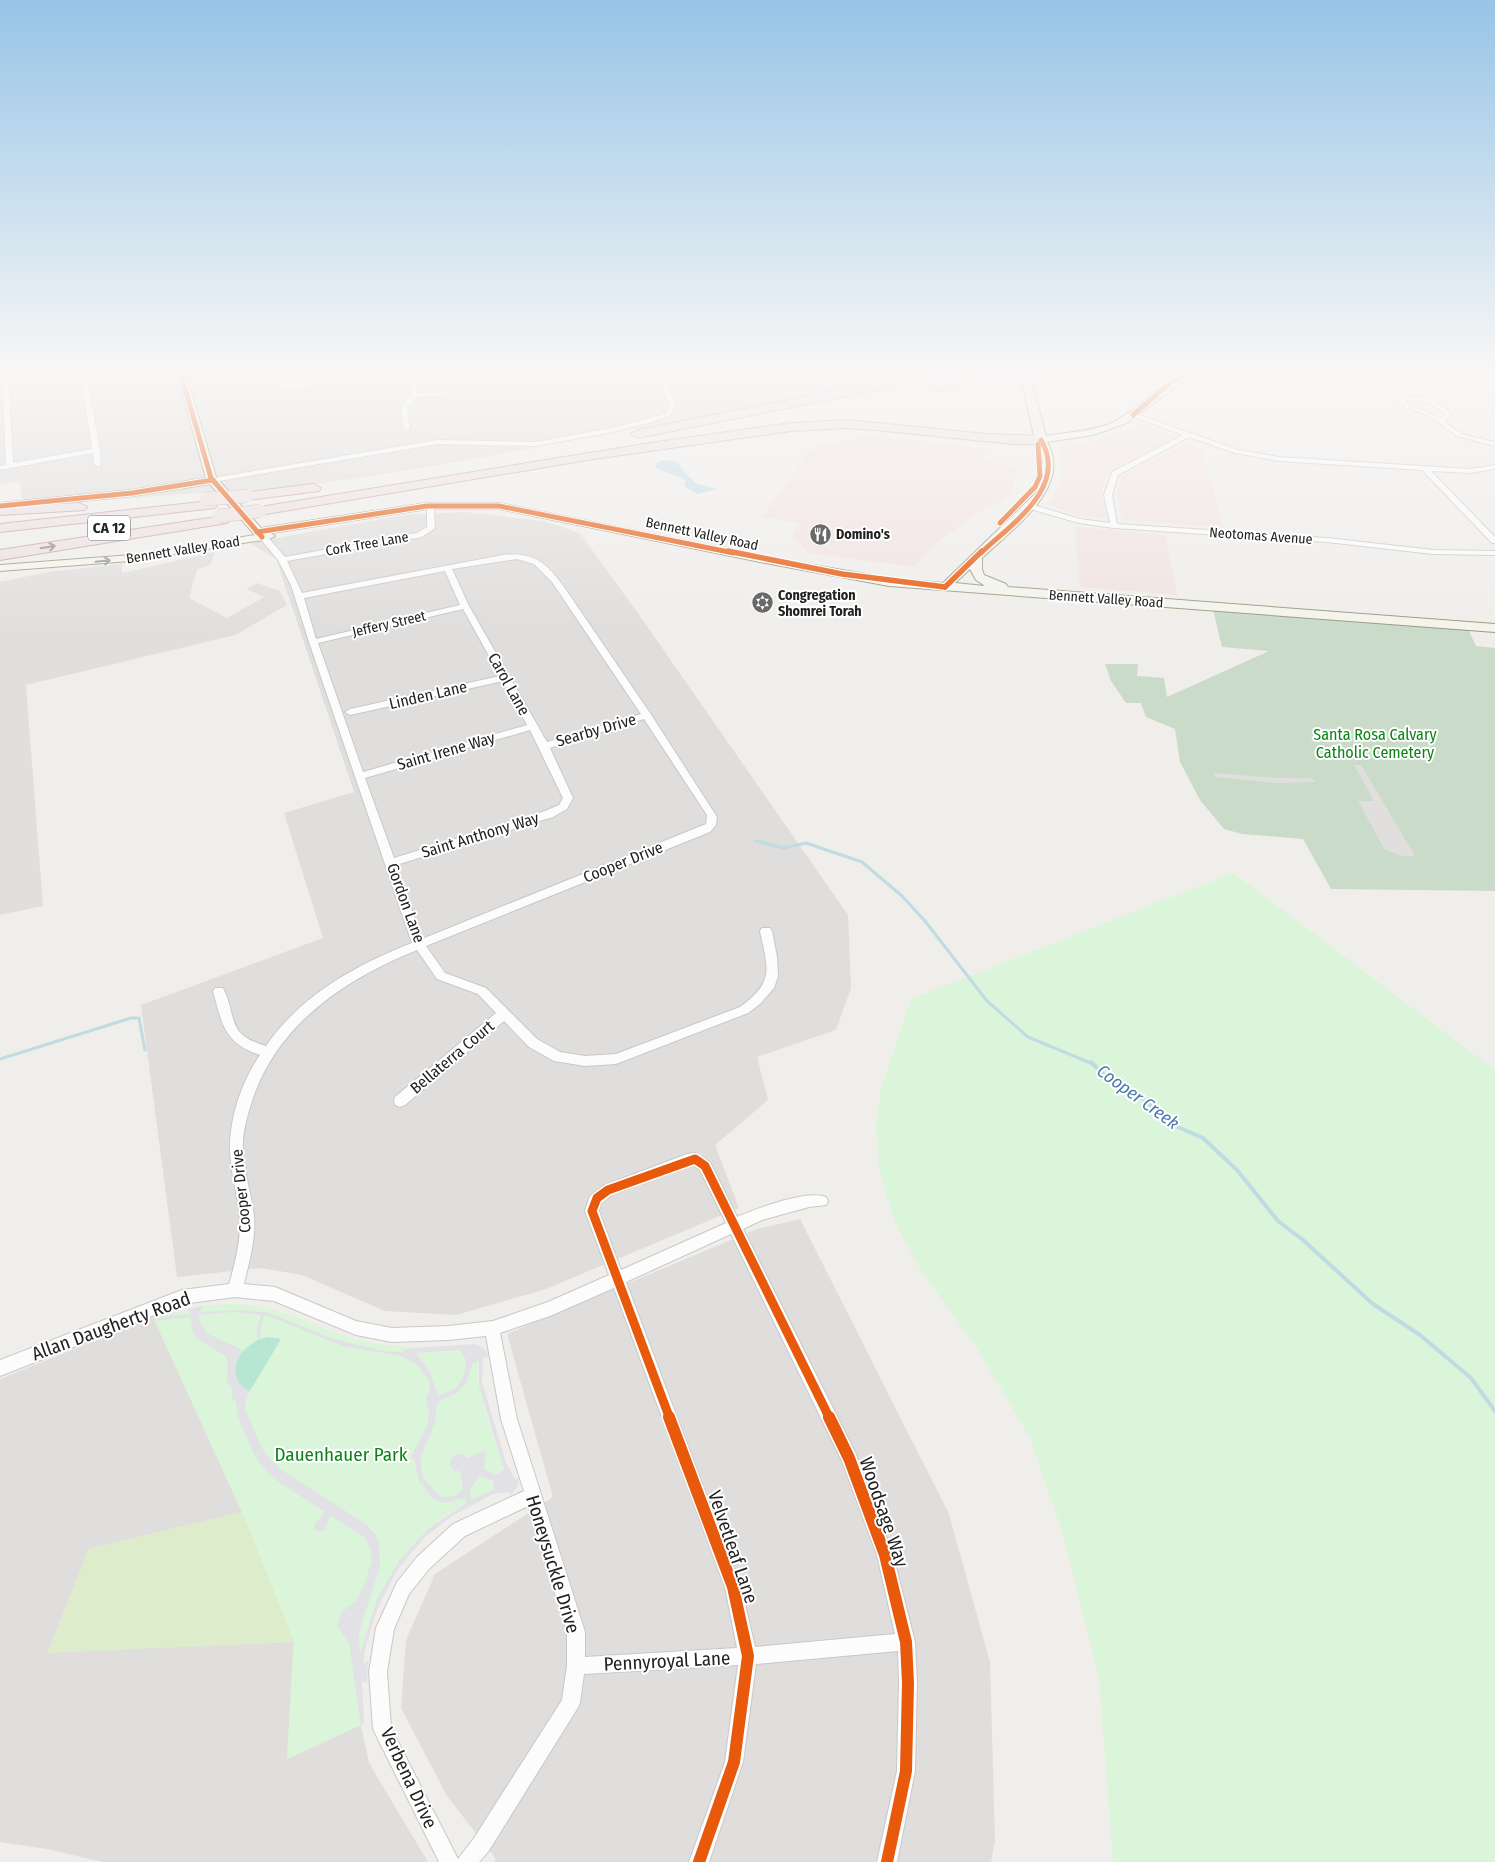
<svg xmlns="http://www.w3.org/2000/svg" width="1495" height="1862" font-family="'Fira Sans Condensed',sans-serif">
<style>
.residential{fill:#dfdedc}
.commercial{fill:#f1e3e1}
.grass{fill:#ddeccb}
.cemetery{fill:#cadbca}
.park{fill:#daf5da}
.pitch{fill:#b7e6d2}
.parking{fill:#e0dfde}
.plaza{fill:#e2e1e5;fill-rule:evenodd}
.water{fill:#bfdbe3}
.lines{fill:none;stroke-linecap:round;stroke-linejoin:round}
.stream-far2{stroke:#bfdbe3;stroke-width:2}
.stream-far1{stroke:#bfdbe3;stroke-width:3}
.stream{stroke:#bfdbe3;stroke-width:4}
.street-casing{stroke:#c9c8c7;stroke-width:2}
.secondary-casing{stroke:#999a82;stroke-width:2}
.primary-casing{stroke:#a79c86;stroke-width:2}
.highway-casing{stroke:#c5a2ac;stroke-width:2}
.street{fill:#fdfcfc;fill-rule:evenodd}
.secondary{fill:#f4f4ed;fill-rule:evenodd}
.primary{fill:#f3ede7;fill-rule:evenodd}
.highway{fill:#ece0e2;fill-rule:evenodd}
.highway-bridge-casing{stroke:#c5a2ac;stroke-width:14;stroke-linecap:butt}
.highway-bridge{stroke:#ece0e2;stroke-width:13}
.cycleway-far3-casing{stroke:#fff;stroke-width:7}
.cycleway-far2-casing{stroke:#fff;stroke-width:8}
.cycleway-far1-casing{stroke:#fff;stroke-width:12}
.cycleway-casing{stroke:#fff;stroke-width:15}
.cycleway-far3{stroke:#e8590c;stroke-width:5}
.cycleway-far2{stroke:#e8590c;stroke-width:5.5}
.cycleway-far1{stroke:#e8590c;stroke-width:9}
.cycleway{stroke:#e8590c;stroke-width:12}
.oneway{stroke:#918a8c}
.oneway2{stroke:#969692}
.labels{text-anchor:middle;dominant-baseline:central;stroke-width:4;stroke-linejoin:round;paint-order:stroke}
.far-street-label{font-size:14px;fill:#222;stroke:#fff}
.far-poi-label{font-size:14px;font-weight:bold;fill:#222;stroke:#fff;text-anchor:start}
.shield{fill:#fff;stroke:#646464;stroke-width:1}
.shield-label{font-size:15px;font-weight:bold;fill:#222}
.street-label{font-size:16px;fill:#222;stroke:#fff}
.park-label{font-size:16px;fill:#0c8416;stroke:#fff}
.water-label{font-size:18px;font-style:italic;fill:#4a7aab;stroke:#fff}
.near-street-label{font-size:19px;fill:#222;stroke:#fff}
.near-park-label{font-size:19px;fill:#0c8416;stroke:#fff}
</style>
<rect width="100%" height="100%" fill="#f0eeeb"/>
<g class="residential">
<polygon points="0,371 923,371 768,404 446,464 311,485 23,506 20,481 0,484"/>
<polygon points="466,512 543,521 580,533 642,619 848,915 851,988 836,1030 757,1057 768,1100 715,1145 739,1208 546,1289 456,1315 385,1311 302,1275 261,1268 177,1277 141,1005 323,938 284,813 354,792 276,559 250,543 404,515"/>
<polygon points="800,1219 949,1514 990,1662 995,1841 991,1862 494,1862 496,1859 447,1796 401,1708 406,1640 435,1574 553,1497 507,1334 757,1229"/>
<polygon points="153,1317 242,1512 89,1549 48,1652 294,1642 287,1759 361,1725 369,1763 428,1862 103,1862 47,1849 0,1842 0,1379"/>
</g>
<g class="commercial">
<polygon points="1141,424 1177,437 1106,473 1101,493 1106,517 1097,519 1073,514 1046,504 1059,486 1062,474 1059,447 1105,438"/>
<polygon points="865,436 941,442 981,449 985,453 981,460 1017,467 1012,491 998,503 985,508 938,542 914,567 809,553 792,535 799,523 762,517 808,452 823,444"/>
<polygon points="1184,444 1207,453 1203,455 1224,528 1125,520 1121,517 1117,492 1123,475"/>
<polygon points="1077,527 1166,535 1177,595 1080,587 1075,531"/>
</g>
<polygon class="grass" points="167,1320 356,1692 361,1725 287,1759 293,1642 48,1653 89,1549 242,1512 155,1321"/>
<polygon class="cemetery" points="1213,610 1468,629 1476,646 1495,648 1495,891 1331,889 1303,839 1242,834 1224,829 1200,800 1180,762 1175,729 1146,717 1141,703 1126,703 1111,681 1105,664 1138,664 1137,676 1164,678 1167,697 1269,651 1222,647"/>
<g class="park">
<polygon points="1233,873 1495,1070 1495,1862 1113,1862 1099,1678 1064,1537 1030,1438 977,1348 922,1272 894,1220 879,1168 876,1124 881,1089 911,999"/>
<path d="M226,1304C279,1303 300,1322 348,1337C369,1344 391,1345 412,1348L416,1353L471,1348L480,1357C479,1364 477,1370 478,1377C480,1400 499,1460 512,1480L508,1488C501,1490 495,1489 489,1492C397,1528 345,1630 361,1725L287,1759L294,1642L242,1512L153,1317L203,1306Z"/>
</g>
<path class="pitch" d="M268,1337L281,1339L250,1391L243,1388C222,1367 246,1341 268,1337Z"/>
<g class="parking">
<polygon points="215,552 211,564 197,570 189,598 227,618 264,597 246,589 257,583 280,591 287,605 235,635 26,685 43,906 0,915 0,582 48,572 122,564 122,573"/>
<polygon points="1354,765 1361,765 1415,856 1402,856 1385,850 1358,801 1374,801"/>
<polygon points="1214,773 1275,778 1310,778 1316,782 1278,783 1215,777"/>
</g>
<path class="plaza" d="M203,1306L200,1312L242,1310L270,1313L333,1339L384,1351L401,1352L412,1348L475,1344L486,1350L488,1357L483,1358L482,1381L506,1463L515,1479L519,1478L518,1486L510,1496L509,1492L493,1494L452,1516L425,1537L398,1569L378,1607L366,1645L363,1664L368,1661L367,1683L362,1681L364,1723L361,1725L349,1644L337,1625L342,1612L357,1600L364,1585L372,1560L370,1547L364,1537L330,1515L325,1530L319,1531L314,1529L316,1522L325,1512L280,1483L265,1470L255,1456L239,1420L235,1400L233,1401L231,1394L233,1392L227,1380L228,1364L225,1356L197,1338L193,1333L190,1317L155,1321L153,1317L190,1314L188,1309ZM233,1312L261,1315L257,1329V1340L260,1338L263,1318L264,1316H268L342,1346L402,1356L417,1365L429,1381L430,1389L426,1399L429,1411L427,1425L411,1457L414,1460L419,1481L432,1498L443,1503L465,1498L466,1503L428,1529L399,1561L377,1599L360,1654L359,1636L362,1622L380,1567L379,1543L376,1535L366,1524L280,1469L264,1452L246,1412L245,1402L250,1391L239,1384L235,1373L237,1359L243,1350L208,1334L200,1323L199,1315ZM460,1350L466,1360L464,1376L455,1389L438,1396L431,1374L416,1353ZM479,1361V1386L504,1469L497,1475L484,1470L486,1450L467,1458L463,1454H456L451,1459L450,1466L454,1471H460L463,1489L455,1496L441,1497L424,1479L421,1469V1456L434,1426L438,1402L458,1392L466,1383L473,1363ZM480,1476L494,1481L493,1490L471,1500L470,1490Z"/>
<polygon class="water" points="664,460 677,462 686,474 697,484 718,489 697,494 684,486 686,480 656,468 656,463"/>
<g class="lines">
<polyline class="stream-far2" points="1483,371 1495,375"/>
<g class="stream-far1">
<polyline points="756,841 783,848 806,843 862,862 902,896 925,921 987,1001 1028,1037 1093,1064"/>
<polyline points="0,1059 131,1018 139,1018 145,1050"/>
</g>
<polyline class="stream" points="1091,1062 1109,1080 1142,1098 1173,1125 1203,1138 1237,1170 1278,1221 1303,1240 1373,1304 1420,1335 1471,1378 1495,1411"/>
<defs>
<g id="street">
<polygon points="2,371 8,371 13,463 92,449 80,371 86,371 100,450 101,467 94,465 93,453 0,470 0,466 6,465"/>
<path d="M269,371H275L280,382L289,385L395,371H413L418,393L446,392L449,394L446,396L417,397L407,408L410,428L407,430L404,428C401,411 397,407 412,395L407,372L289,389L275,384Z"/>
<polygon points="665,371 671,371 665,383 677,404 671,415 648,423 607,433 535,446 438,444 213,482 209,480 213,478 438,440 535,442 607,429 644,420 666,413 671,404 659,383"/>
<polygon points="735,371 741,371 753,384 753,386 749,386"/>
<path d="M1414,396C1430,398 1443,403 1452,416L1444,421L1461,434L1495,442V446L1457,436L1431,417L1403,406L1398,400ZM1405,401C1420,399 1436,403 1445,415L1440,418L1407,404Z"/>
<polygon points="1133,413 1238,450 1279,457 1470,469 1495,465 1495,469 1470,473 1431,471 1495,537 1495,543 1492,543 1422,470 1279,461 1235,453 1189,437 1118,475 1112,495 1117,524 1327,538 1433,550 1495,551 1495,555 1433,554 1327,542 1114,528 1079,523 1027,508 1026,506 1030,504 1080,519 1110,523 1104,495 1112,472 1183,435 1131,416 1131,414"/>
<path d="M427,506L434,508L435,528L422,537L287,561L302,593L503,555C534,552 546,562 564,587L650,713L717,817L716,825L710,832L426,946L445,973L486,988L537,1039L560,1052L585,1056L616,1054L740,1007C775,981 768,970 760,931L762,928H770L772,931L777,957L778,976L774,988L760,1004L748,1013L616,1064L585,1066L554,1061L529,1047L504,1021L405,1105L400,1107L395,1105L394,1101L395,1097L496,1013L478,994L437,979L417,950C345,979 277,1024 252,1101C247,1117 242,1133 243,1149C243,1172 252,1194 254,1217C256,1239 249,1262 244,1284L275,1287L356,1321L392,1328L448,1326L493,1321L548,1302L609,1275L585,1211L590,1196L603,1186L687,1154L695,1153L710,1162L737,1217C756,1209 807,1189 826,1197L828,1201L826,1205L809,1207L762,1220L743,1229L855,1452L893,1555L915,1642L917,1683L915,1771L897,1862H877L897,1771L899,1683L898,1651L756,1664L743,1762L709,1862H689L725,1762L738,1665L584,1674L580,1703L577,1709L488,1852L479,1862H439L373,1729L369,1672L376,1628L397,1582L417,1557L453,1524L524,1491L501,1419L486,1336L448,1340L392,1342L356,1335L274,1301L235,1297L182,1304L0,1376V1360L182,1290L229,1284C235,1264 240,1244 240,1224C240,1203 233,1184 231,1163C226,1127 240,1084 260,1055C224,1043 222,1024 213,991L215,988H223C238,1018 225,1034 266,1046C301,995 356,965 412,943L309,642L291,585L278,560L259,537L266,535L285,557L417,533L427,527ZM517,559L534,564L552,582L641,714L547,742L469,606L452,569ZM445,571L460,605L316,639L304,598ZM463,609L500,676L350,709L345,712L350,715L503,681L527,725L363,772L318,643ZM644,719L707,815L706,824L422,939L396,865L553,817L567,809L573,798L550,748ZM530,730L563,798L559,805L545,811L394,858L365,778ZM693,1165L700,1170L726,1223L621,1270L599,1211L600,1205L613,1194ZM731,1234L842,1461L877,1555L895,1634L755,1647L741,1587L626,1282ZM614,1288L725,1587L737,1648L585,1657V1632L517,1419L500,1333L550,1316ZM528,1506L567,1632V1666L562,1700L474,1838L458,1859L391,1728L387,1672L394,1629L409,1594L429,1569L465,1536Z"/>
</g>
<path id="secondary" d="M176,371H185L216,477L261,528L427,503H499L760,556L889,578L943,583L1035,494C1044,475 1047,459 1036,440L1037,438C1061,432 1086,433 1109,424C1136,412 1156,389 1181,373L1187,371H1197L1127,423L1093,435L1047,442C1074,487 1010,531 982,558V569L984,575L1006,584L1008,587L1495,624V632L889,586L760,562L499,509H427L271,533L275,536L269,539L131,561L0,571V565L131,555L255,535L210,484L132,496L0,509V503L132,490L206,478ZM970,569L976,580L985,586L955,583Z"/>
<polygon id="primary" points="1019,371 1029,371 1047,440 1045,442 1041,443 1035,440"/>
<g id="highway">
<polygon points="935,371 957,371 951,375 638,438 631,434 638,430"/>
<polygon points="997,372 1003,376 1001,379 932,392 926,388 932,384"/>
<polygon points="848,420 986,434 1041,436 1048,440 1041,444 1013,444 875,430 848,428 791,431 594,459 260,515 253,511 260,507 650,443 791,423"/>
<polygon points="314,484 321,488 319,491 247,500 240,496 247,492"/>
<polygon points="210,501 217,505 215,508 0,532 0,524"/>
<polygon points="80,503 87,507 85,510 0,515 0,507"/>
<polygon points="222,516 229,520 227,523 0,560 0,550"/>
</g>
</defs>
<use href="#street" class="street-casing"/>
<use href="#secondary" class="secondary-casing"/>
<use href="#primary" class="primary-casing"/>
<use href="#highway" class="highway-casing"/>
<use href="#street" class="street"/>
<use href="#secondary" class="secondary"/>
<use href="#primary" class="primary"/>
<use href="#highway" class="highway"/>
<defs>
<g id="highway-bridge">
<polyline points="997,376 1030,371"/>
<polyline points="206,499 247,496"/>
<polyline points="219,516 260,511"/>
</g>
</defs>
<use href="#highway-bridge" class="highway-bridge-casing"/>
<use href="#highway-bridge" class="highway-bridge"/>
<defs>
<g id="cycleway-far3">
<polyline points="180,371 211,478 262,537"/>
<polyline points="1133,415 1171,382 1193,371"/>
<polyline points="0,506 132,493 213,480"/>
<polyline points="1000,523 1035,487 1040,476 1038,444"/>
<polyline points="257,532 427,506 499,506 734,553"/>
<path d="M981,553C1011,524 1069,487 1041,440"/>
</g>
<g id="cycleway-far2">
<polyline points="728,551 842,574 945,587"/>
<polyline points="945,587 982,551"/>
</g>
<polyline id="cycleway-far1" points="670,1419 592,1211 597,1198 608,1190 695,1159 705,1166 830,1419"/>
<g id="cycleway">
<polyline points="669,1417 733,1587 748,1656 734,1762 699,1862"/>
<polyline points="829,1417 849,1458 885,1555 906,1642 908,1683 906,1771 887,1862"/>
</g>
</defs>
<use href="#cycleway-far3" class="cycleway-far3-casing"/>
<use href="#cycleway-far2" class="cycleway-far2-casing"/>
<use href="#cycleway-far1" class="cycleway-far1-casing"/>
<use href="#cycleway" class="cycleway-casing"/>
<use href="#cycleway-far3" class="cycleway-far3"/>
<use href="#cycleway-far2" class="cycleway-far2"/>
<use href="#cycleway-far1" class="cycleway-far1"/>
<use href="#cycleway" class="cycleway"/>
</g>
<defs><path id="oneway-shaft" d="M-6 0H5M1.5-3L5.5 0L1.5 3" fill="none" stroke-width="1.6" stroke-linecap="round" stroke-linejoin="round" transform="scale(1.25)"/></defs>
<use class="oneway" href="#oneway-shaft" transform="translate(48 547) rotate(-9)"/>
<use class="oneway2" href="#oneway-shaft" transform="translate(103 561) rotate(-6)"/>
<linearGradient id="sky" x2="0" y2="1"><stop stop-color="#97c4e6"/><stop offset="0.59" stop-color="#f8f7f6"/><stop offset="1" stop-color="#f8f7f6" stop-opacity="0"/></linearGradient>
<rect width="1495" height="631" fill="url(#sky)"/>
<defs>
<symbol id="restaurant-disc" viewBox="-11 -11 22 22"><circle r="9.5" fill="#6a6968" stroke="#fff"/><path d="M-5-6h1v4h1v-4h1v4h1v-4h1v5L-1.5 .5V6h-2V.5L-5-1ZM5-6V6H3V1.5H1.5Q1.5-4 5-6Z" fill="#fff"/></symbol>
<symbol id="synagogue-disc" viewBox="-11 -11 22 22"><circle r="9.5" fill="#6a6968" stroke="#fff"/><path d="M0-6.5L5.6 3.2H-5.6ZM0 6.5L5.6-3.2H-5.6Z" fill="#fff"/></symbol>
</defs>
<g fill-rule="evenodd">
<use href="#restaurant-disc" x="808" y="522" width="25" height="25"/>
<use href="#synagogue-disc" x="750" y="590" width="25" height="25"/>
</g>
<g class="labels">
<g class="far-street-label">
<text transform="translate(702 534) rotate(12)">Bennett Valley Road</text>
<text transform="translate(1261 536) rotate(4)">Neotomas Avenue</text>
<text transform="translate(367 544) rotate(-10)">Cork Tree Lane</text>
<text transform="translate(183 550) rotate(-9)">Bennett Valley Road</text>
<text transform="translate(1106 599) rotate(4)">Bennett Valley Road</text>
<text transform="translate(389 624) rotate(-13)">Jeffery Street</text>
</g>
<g class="far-poi-label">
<text x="836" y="534">Domino's</text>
<text x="778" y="595">Congregation<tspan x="778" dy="16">Shomrei Torah</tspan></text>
</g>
<rect class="shield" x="88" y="515.5" width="42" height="25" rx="4"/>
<g class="shield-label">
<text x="109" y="528">CA 12</text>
</g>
<g class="street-label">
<text transform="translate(509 684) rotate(61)">Carol Lane</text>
<text transform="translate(428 695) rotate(-13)">Linden Lane</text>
<text transform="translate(596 730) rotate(-16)">Searby Drive</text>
<text transform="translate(446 751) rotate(-16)">Saint Irene Way</text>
<text transform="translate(480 835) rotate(-17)">Saint Anthony Way</text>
<text transform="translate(623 862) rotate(-22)">Cooper Drive</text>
<text transform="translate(406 903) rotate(70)">Gordon Lane</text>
<text transform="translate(452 1057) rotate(-40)">Bellaterra Court</text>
<text transform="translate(241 1191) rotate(-96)">Cooper Drive</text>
</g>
<g class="park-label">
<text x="1375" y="734">Santa Rosa Calvary<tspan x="1375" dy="18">Catholic Cemetery</tspan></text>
</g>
<g class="water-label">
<text transform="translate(1138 1097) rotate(36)">Cooper Creek</text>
</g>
<g class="near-street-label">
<text transform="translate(111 1326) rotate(-20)">Allan Daugherty Road</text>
<text transform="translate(884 1512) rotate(71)">Woodsage Way</text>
<text transform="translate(733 1547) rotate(71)">Velvetleaf Lane</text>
<text transform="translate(553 1564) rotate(73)">Honeysuckle Drive</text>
<text transform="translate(667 1661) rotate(-3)">Pennyroyal Lane</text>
<text transform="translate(409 1778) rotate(65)">Verbena Drive</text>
</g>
<g class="near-park-label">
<text x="341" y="1454">Dauenhauer Park</text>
</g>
</g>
</svg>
